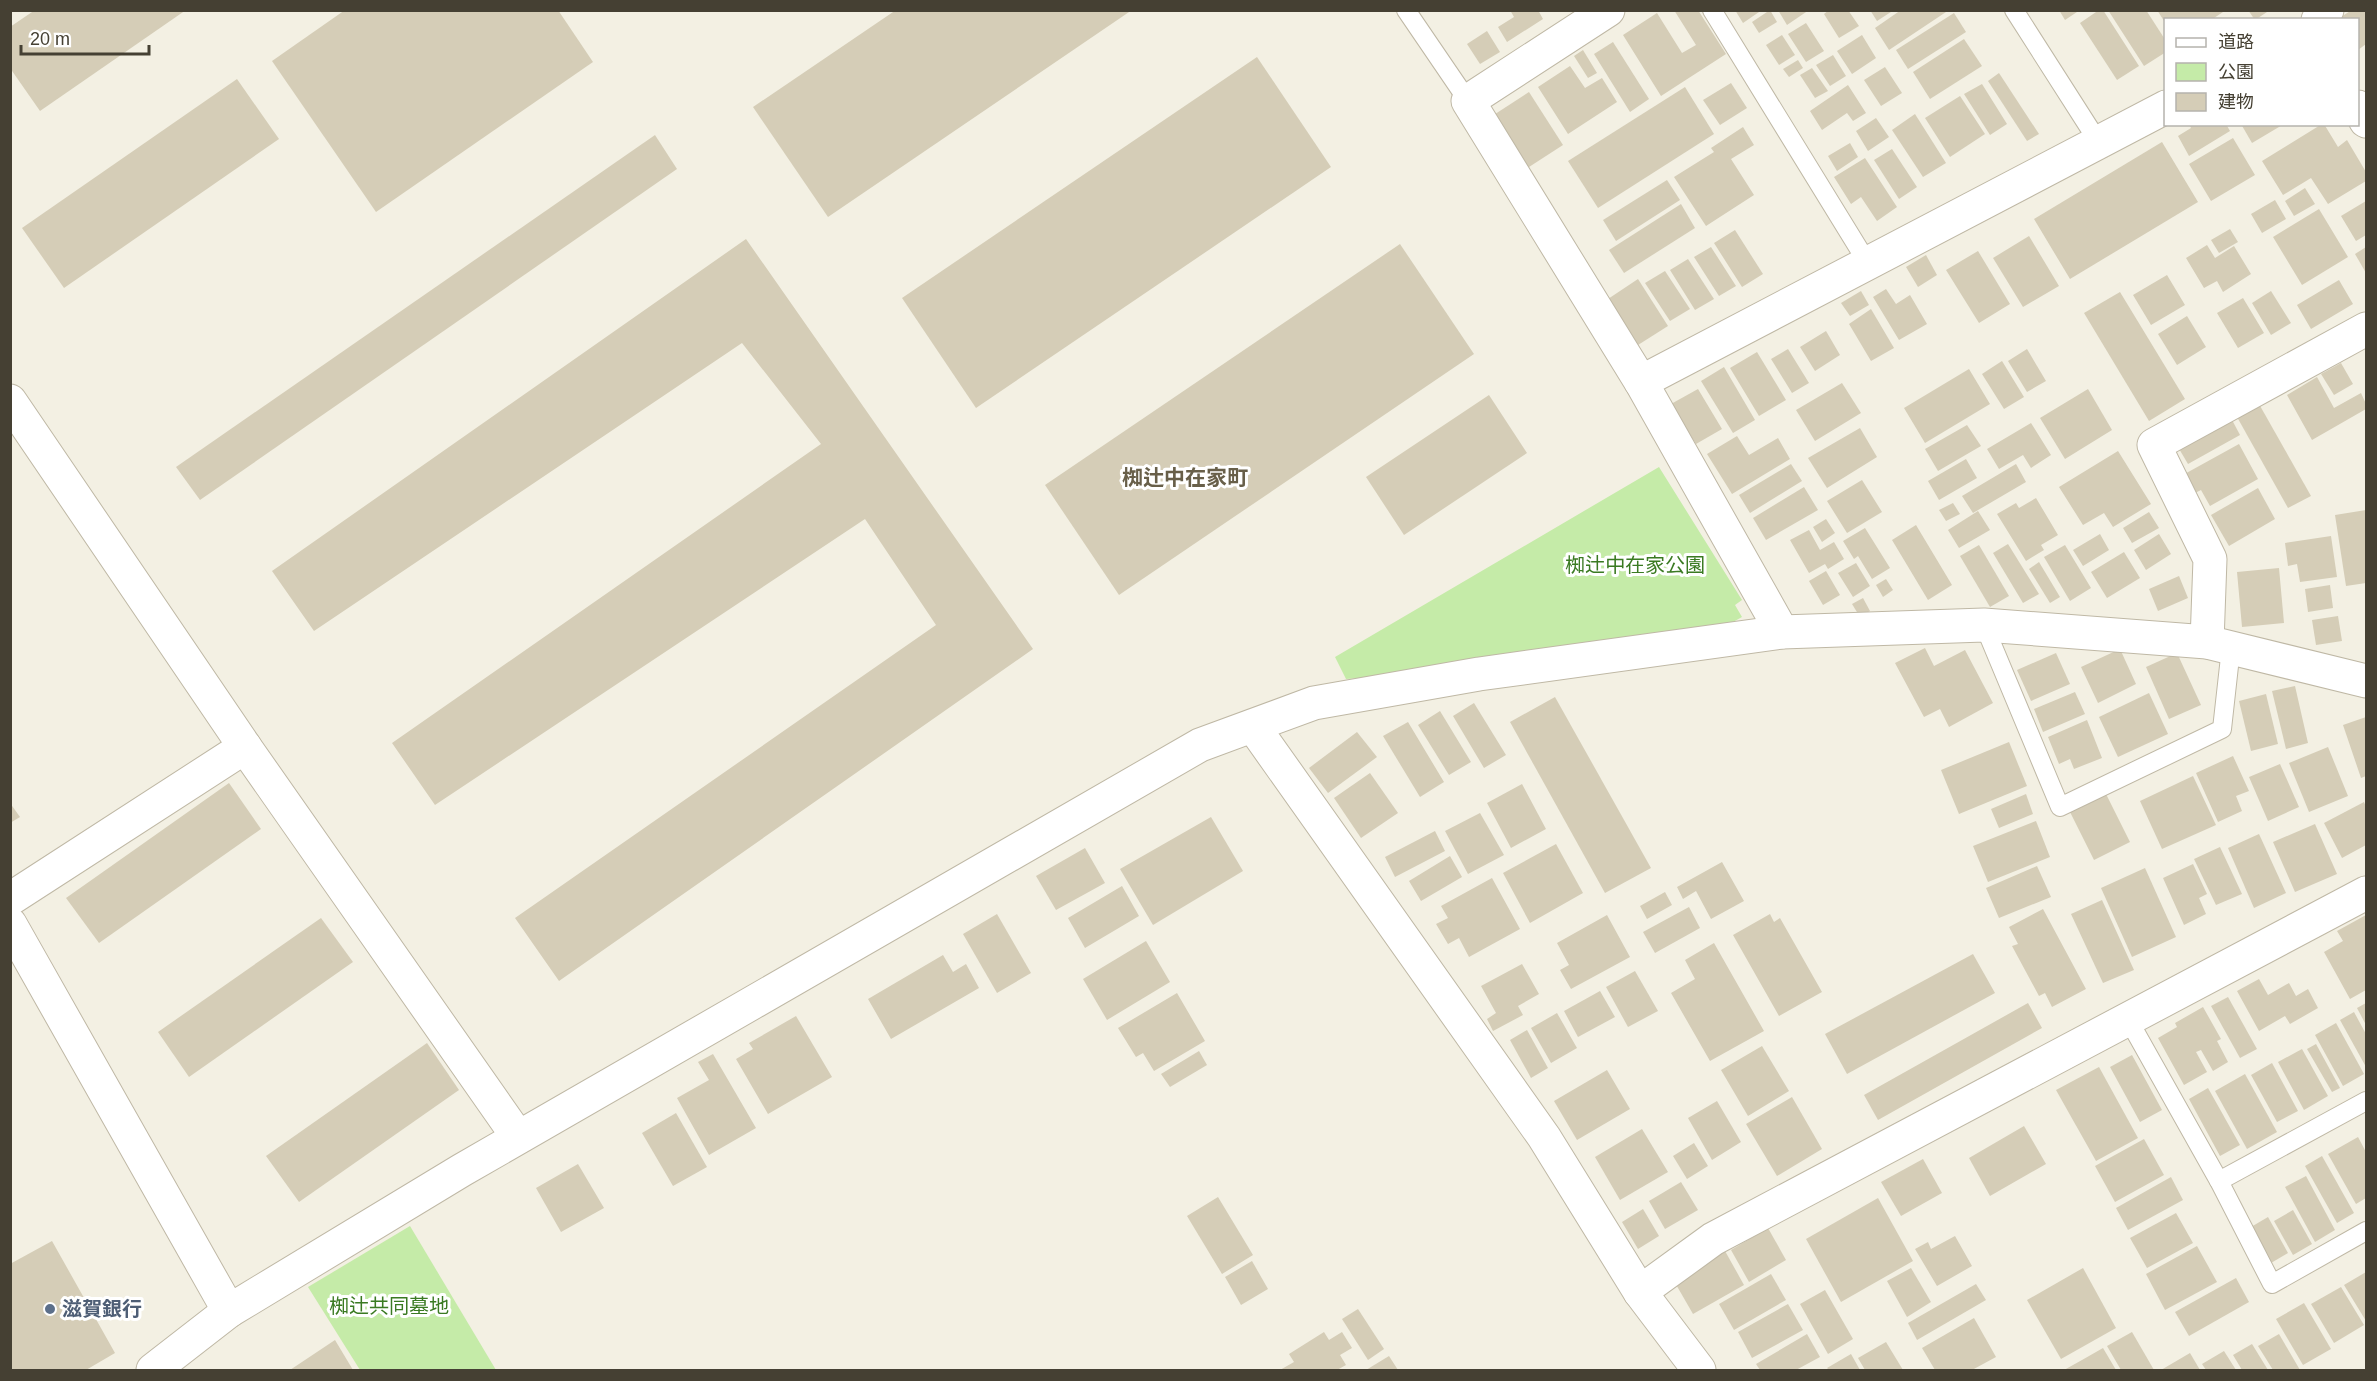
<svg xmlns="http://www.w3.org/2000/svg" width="2377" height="1381" font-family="Arial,'Noto Sans JP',sans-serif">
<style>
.green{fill:#c5eba8}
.building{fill:#d5cdb7}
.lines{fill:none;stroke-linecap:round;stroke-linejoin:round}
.lane-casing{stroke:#bfb8a5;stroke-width:20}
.street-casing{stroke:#bfb8a5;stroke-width:35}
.lane{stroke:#fff;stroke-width:18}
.street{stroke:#fff;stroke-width:33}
.service-dot{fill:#5c6f8a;stroke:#fff;stroke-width:2}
.labels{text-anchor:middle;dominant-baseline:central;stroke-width:6;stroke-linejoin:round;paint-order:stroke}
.park-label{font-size:20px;fill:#3a7a22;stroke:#fff}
.service-label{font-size:20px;font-weight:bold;fill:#4e5e75;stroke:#fff;text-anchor:start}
.neighbourhood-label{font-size:21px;font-weight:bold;fill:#685f49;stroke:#fff}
</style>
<rect width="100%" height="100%" fill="#f3f0e3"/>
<g class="green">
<polygon points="1659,467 1742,600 1735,605 1742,617 1733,622 1375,677 1346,679 1335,657"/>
<polygon points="410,1226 496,1370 360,1370 308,1287"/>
</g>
<g class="building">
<polygon points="35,10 186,10 40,111 10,68 10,27"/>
<polygon points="345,10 558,10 593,62 376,212 272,61"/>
<polygon points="896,10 1132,10 828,217 753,107"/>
<polygon points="1510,10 1538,10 1543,19 1507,42 1498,27 1514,17"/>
<polygon points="1674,10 1698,10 1726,54 1661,96 1623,35 1657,13 1682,53 1696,45"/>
<polygon points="1735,10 1762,10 1743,23"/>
<polygon points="1770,10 1777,22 1759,33 1752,22"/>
<polygon points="1778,10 1809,10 1787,25"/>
<polygon points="1829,10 1848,10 1859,26 1839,38 1824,14"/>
<polygon points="1870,10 1894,10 1877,21"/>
<polygon points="1901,10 1949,10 1889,50 1875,28"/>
<polygon points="2059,10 2080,10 2065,20"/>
<polygon points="2099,10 2103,10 2139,66 2117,80 2080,23"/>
<polygon points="2108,10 2146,10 2166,41 2166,52 2144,66"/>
<polygon points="2157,10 2226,10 2211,20 2166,20 2166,24"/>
<polygon points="2248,10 2270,10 2255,20"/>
<polygon points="2352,10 2366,10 2366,44 2358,50 2358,20 2336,20"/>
<polygon points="1954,13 1966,32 1908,69 1896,50"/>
<polygon points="1806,23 1824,51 1806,62 1788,34"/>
<polygon points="1487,31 1500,52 1480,64 1467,44"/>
<polygon points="1782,35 1795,55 1779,65 1766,45"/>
<polygon points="1862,35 1876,58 1852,74 1837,51"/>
<polygon points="1964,39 1982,66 1930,99 1913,72"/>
<polygon points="1613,42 1649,99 1630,112 1594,54"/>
<polygon points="1583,50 1597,73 1588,78 1574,56"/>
<polygon points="1833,55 1846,76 1830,86 1816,65"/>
<polygon points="1257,57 1331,167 976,408 902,298"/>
<polygon points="1798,60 1803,68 1789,77 1783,69"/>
<polygon points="1570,66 1585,88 1602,78 1617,102 1568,134 1538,87"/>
<polygon points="1885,67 1902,93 1881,106 1864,80"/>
<polygon points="1812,68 1828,91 1815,98 1800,75"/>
<polygon points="1999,73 2039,134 2027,141 1988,81"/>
<polygon points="237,79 279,139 64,288 22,228"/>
<polygon points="1731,83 1747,108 1720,125 1703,100"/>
<polygon points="1982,84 2007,124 1990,135 1964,94"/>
<polygon points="1848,85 1866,113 1853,121 1847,113 1822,130 1810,111"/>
<polygon points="1685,87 1714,134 1598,208 1568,161"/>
<polygon points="1529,92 1563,145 1523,171 1489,118"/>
<polygon points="1960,96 1985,134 1950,157 1925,118"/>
<polygon points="1915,114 1946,163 1923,177 1892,130"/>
<polygon points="1876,118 1889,137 1868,151 1856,131"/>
<polygon points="2189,124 2226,124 2230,131 2189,156 2178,136 2191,128"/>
<polygon points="2241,124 2284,124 2252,143"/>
<polygon points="2322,124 2324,124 2338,147 2347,140 2366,172 2366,181 2328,204 2311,178 2283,195 2262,161"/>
<polygon points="1743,127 1754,145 1731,159 1754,195 1706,226 1674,177 1714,152 1711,148"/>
<polygon points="655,135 677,169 200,500 176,467"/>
<polygon points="2233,138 2255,175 2211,201 2189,164"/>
<polygon points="2162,142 2198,202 2070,279 2034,219"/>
<polygon points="1850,143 1858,157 1837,171 1828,156"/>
<polygon points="1892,149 1917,187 1899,199 1874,160"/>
<polygon points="1865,158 1897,207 1877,221 1861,197 1851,204 1834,177"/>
<polygon points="1667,180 1680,200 1616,241 1603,220"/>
<polygon points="2305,188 2315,204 2294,216 2285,201"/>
<polygon points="2275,200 2286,219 2262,233 2251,214"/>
<polygon points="2366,201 2366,235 2356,241 2341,216"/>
<polygon points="1681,204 1695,228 1624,273 1609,250"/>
<polygon points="2319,209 2348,257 2302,285 2273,237"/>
<polygon points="2230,229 2238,242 2219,253 2211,240"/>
<polygon points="1735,230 1763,274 1742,287 1714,243"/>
<polygon points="2029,236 2059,286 2023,307 1993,258"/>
<polygon points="746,239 1033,649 559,981 515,918 936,625 865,519 435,805 392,743 821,444 742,343 314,631 272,571"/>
<polygon points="1400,244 1474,354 1119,595 1045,485"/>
<polygon points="2207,245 2215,258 2234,246 2251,274 2223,292 2217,281 2204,288 2186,258"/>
<polygon points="1711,247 1736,286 1719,296 1694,257"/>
<polygon points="2366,247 2366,273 2355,254"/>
<polygon points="1978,251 2010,304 1979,323 1946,270"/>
<polygon points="1926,255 1937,275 1918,287 1906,267"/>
<polygon points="1688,259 1714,299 1695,310 1670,270"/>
<polygon points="1665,271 1690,309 1670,321 1645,283"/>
<polygon points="2167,275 2185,305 2151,325 2133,295"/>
<polygon points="1638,279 1668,326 1638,345 1608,299"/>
<polygon points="2339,280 2353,304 2311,329 2297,305"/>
<polygon points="1886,289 1896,304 1910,295 1927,324 1899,340 1873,297"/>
<polygon points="1861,291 1869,305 1850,316 1841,303"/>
<polygon points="2271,291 2291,323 2271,335 2252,303"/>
<polygon points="2120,292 2185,399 2149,421 2084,313"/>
<polygon points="2243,298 2264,333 2238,348 2217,313"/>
<polygon points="1871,309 1894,348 1871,361 1849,324"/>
<polygon points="2187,316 2206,347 2177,365 2158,334"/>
<polygon points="1826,331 1840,355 1815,371 1800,347"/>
<polygon points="1788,349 1809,383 1792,393 1771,359"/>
<polygon points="2027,349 2046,381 2027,392 2008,361"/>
<polygon points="1757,352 1786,400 1759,416 1730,368"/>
<polygon points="2002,361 2024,397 2004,409 1982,374"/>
<polygon points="2341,363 2353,384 2334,395 2321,374"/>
<polygon points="1724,367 1755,420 1733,433 1701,381"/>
<polygon points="1969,369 1990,404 1925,443 1904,408"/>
<polygon points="2317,377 2334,408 2361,393 2366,404 2366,409 2312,440 2287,395"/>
<polygon points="1842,383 1861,413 1815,441 1796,410"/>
<polygon points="1698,389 1722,429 1696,444 1671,404"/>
<polygon points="2088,389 2112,430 2065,459 2040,418"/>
<polygon points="1489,395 1527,453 1404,535 1366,477"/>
<polygon points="2259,404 2311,496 2288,508 2237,417"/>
<polygon points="2231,418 2240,435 2188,464 2178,447"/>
<polygon points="2031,423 2051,455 2031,468 2023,455 1999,469 1987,449"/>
<polygon points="1967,425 1981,446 1938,471 1925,449"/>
<polygon points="1860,428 1877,457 1827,488 1808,458"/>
<polygon points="1737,436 1749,455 1778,438 1790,459 1732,494 1707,454"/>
<polygon points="2239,444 2258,479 2210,506 2201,490 2191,495 2181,476"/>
<polygon points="2118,451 2151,504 2113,527 2104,513 2083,525 2059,487"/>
<polygon points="1966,459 1977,478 1939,500 1928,481"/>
<polygon points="1791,464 1802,481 1750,513 1739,495"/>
<polygon points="2016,464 2026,482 1973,513 1962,496"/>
<polygon points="1862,480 1882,512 1847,533 1827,501"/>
<polygon points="1804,487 1818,510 1766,540 1753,518"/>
<polygon points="2258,488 2275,519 2229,546 2211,515"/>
<polygon points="2036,498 2058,535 2041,545 2044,550 2026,561 1997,514 2016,503 2019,508"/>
<polygon points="1953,503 1960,514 1946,521 1939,510"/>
<polygon points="2366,510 2366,583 2346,586 2335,515"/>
<polygon points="1978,511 1990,530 1959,548 1948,530"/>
<polygon points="2149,512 2159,528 2132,543 2123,528"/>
<polygon points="1826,519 1835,533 1822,542 1813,527"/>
<polygon points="1916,525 1952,585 1928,600 1892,540"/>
<polygon points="1865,528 1890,568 1872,579 1858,556 1854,559 1843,541"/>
<polygon points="1809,530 1820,550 1834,542 1844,559 1828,569 1825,564 1809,573 1790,540"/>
<polygon points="2100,534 2109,550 2083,566 2073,550"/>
<polygon points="2159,534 2171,554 2146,570 2134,550"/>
<polygon points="2331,536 2337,577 2300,582 2297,564 2288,566 2285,543"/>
<polygon points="2008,544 2039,594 2023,603 1993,553"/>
<polygon points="1979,545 2009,596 1990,607 1960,556"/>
<polygon points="2065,545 2091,588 2070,601 2044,557"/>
<polygon points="2124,552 2140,578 2107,598 2091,572"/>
<polygon points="2039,562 2060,597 2050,603 2029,569"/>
<polygon points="1856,563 1870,586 1853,597 1838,573"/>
<polygon points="2279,568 2284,623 2242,627 2237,572"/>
<polygon points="1826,571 1840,595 1823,605 1809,581"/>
<polygon points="2179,576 2188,598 2158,611 2149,589"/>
<polygon points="1886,579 1893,590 1883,597 1876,585"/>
<polygon points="2330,585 2333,608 2308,612 2305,589"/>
<polygon points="1863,598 1870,611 1860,617 1852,604"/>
<polygon points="2338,616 2342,641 2316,645 2312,620"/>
<polygon points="1925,648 1934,666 1965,650 1993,703 1949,727 1940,709 1924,717 1895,663"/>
<polygon points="2120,649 2136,684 2098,703 2081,667"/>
<polygon points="2056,653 2070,684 2031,701 2017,670"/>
<polygon points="2177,653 2201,705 2169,719 2146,667"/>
<polygon points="2295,686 2308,743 2286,749 2272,691"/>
<polygon points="2075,692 2085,714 2043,732 2034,709"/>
<polygon points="2149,693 2168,734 2118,757 2099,717"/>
<polygon points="2266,694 2278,744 2251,751 2239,701"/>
<polygon points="1555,697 1651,868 1605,893 1510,722"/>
<polygon points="1474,703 1506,755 1484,768 1453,716"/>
<polygon points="1440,711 1471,762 1449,775 1418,725"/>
<polygon points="2366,717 2366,776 2361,778 2343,725"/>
<polygon points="2087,720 2102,758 2074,769 2070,759 2059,764 2048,737"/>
<polygon points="1408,722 1444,782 1420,797 1383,736"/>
<polygon points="1357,732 1377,757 1328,793 1309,768"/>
<polygon points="2009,742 2027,786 1959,814 1941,770"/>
<polygon points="2328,747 2348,796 2309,812 2289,763"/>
<polygon points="2233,756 2249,791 2236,796 2242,811 2218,822 2196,773"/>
<polygon points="2280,764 2299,807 2268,821 2249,777"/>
<polygon points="1370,773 1398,813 1361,838 1334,798"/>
<polygon points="2193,776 2216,825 2162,849 2140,801"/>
<polygon points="229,783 261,829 99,943 66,898"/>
<polygon points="1522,784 1546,829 1511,848 1487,803"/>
<polygon points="2026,794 2033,814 1999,828 1991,809"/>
<polygon points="2106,794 2130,842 2094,860 2070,812"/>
<polygon points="2364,802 2366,807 2366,845 2342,858 2324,823"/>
<polygon points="10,803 20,817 10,823"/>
<polygon points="1480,813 1504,855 1468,874 1445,831"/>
<polygon points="1211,817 1243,871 1153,925 1120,869"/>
<polygon points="2036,821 2050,857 1988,882 1973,846"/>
<polygon points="2315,824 2337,874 2295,892 2273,842"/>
<polygon points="1435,831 1445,851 1395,877 1385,857"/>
<polygon points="2259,834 2286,893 2254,908 2228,848"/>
<polygon points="1556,844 1583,893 1530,923 1503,873"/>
<polygon points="2220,847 2242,894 2216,905 2194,859"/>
<polygon points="1085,848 1105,883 1056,910 1036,876"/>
<polygon points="1450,856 1462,877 1421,901 1409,881"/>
<polygon points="1722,862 1744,901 1711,919 1696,891 1683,899 1677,887"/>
<polygon points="2193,864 2207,894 2199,898 2206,914 2184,925 2163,878"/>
<polygon points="2037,866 2051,897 1999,918 1986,888"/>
<polygon points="2145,868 2176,937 2132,957 2101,888"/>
<polygon points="1492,878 1520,929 1469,957 1459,938 1448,944 1436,924 1448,918 1441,906"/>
<polygon points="1122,886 1139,916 1085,948 1068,918"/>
<polygon points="1665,892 1672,905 1647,919 1640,906"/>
<polygon points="2102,900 2134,970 2103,983 2071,914"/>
<polygon points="1689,907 1700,928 1655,953 1643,932"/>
<polygon points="2043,909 2086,989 2052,1007 2045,993 2039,996 2012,946 2018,944 2009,927"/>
<polygon points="997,914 1031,973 997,993 963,934"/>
<polygon points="1770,914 1774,922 1780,918 1822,992 1779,1016 1733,935"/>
<polygon points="1607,915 1630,957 1571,989 1560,970 1569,965 1557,943"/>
<polygon points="2366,915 2366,990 2350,999 2324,952 2343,941 2337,931"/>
<polygon points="321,918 353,962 189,1077 158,1032"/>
<polygon points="1146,941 1170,982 1107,1020 1083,979"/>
<polygon points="1714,943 1764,1031 1710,1061 1671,993 1695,979 1685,960"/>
<polygon points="1973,954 1995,993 1847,1074 1825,1034"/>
<polygon points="943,955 953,972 966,964 979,988 891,1039 868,999"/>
<polygon points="1522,964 1539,994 1518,1006 1523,1015 1493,1031 1487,1019 1496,1013 1481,986"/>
<polygon points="1635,971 1658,1011 1628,1027 1606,987"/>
<polygon points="2259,979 2268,995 2289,983 2296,996 2308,989 2318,1008 2290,1024 2285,1016 2259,1031 2237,991"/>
<polygon points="1600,991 1615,1017 1578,1037 1564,1011"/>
<polygon points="1177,993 1205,1041 1154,1071 1143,1053 1136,1057 1118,1028"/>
<polygon points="2228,997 2257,1049 2240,1058 2211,1006"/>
<polygon points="2028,1003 2042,1028 1878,1120 1864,1095"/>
<polygon points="2366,1003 2366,1025 2357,1008"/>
<polygon points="2203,1007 2221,1039 2217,1041 2228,1062 2213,1071 2201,1050 2196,1052 2207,1072 2184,1085 2158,1038 2177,1027 2175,1023"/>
<polygon points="2354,1012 2366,1034 2366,1067 2340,1020"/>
<polygon points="1557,1013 1577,1048 1551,1063 1531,1028"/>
<polygon points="796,1016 832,1077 768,1114 736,1059 753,1049 749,1043"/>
<polygon points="2336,1023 2364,1074 2343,1086 2315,1035"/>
<polygon points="1527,1030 1548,1068 1531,1078 1510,1040"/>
<polygon points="427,1043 459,1090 299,1202 266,1156"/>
<polygon points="2316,1044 2340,1088 2332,1092 2307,1049"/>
<polygon points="1762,1046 1789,1091 1748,1116 1721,1070"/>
<polygon points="2302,1049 2328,1096 2304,1110 2278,1062"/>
<polygon points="1199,1051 1207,1065 1170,1087 1161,1074"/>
<polygon points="713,1054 756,1128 709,1155 677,1098 709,1080 698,1062"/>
<polygon points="2132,1055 2162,1110 2140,1122 2110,1067"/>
<polygon points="2272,1063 2298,1111 2277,1122 2251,1075"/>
<polygon points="2099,1067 2138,1138 2096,1161 2056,1090"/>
<polygon points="1607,1070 1630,1109 1577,1140 1554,1101"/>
<polygon points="2245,1074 2277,1132 2247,1149 2215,1091"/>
<polygon points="2208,1088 2240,1145 2220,1156 2189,1099"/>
<polygon points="1792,1097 1822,1149 1777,1176 1746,1124"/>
<polygon points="1717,1101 1741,1142 1712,1160 1688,1118"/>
<polygon points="676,1113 707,1167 673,1186 642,1133"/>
<polygon points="2024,1126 2046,1164 1990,1196 1969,1158"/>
<polygon points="1642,1129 1668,1172 1620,1200 1595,1157"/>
<polygon points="2358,1137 2366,1152 2366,1198 2356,1204 2328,1154"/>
<polygon points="2144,1139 2164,1175 2115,1202 2095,1166"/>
<polygon points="1694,1143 1708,1166 1687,1179 1673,1156"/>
<polygon points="2322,1156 2354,1213 2337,1223 2305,1166"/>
<polygon points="1923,1159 1942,1193 1901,1216 1881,1182"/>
<polygon points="578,1164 604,1208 561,1232 536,1188"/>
<polygon points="2306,1176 2335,1230 2315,1242 2285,1187"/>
<polygon points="2171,1177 2183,1200 2128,1230 2116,1208"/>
<polygon points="1681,1182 1698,1210 1665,1229 1649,1201"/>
<polygon points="1218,1197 1253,1255 1222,1274 1187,1216"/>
<polygon points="1878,1198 1913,1261 1841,1302 1806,1239"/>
<polygon points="1643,1209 1659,1236 1638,1249 1622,1222"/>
<polygon points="2293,1210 2312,1244 2293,1255 2274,1221"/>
<polygon points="2176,1213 2193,1243 2147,1268 2130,1238"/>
<polygon points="2268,1217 2288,1253 2271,1263 2251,1227"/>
<polygon points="1768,1228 1786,1260 1749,1282 1731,1250"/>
<polygon points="1955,1236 1972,1266 1937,1286 1915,1249 1928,1242 1931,1249"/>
<polygon points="52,1241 115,1353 86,1370 10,1370 10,1264"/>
<polygon points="2197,1246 2217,1282 2165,1310 2146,1274"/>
<polygon points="1725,1251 1744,1285 1693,1314 1674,1281"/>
<polygon points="1252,1261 1268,1289 1241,1305 1225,1277"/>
<polygon points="1911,1268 1931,1302 1907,1317 1887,1281"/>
<polygon points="2083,1268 2116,1328 2061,1359 2027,1300"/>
<polygon points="2366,1272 2366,1321 2344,1285"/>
<polygon points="1771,1274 1786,1300 1734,1330 1719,1304"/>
<polygon points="2236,1278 2249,1302 2189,1336 2175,1312"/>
<polygon points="1976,1284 1986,1300 1917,1340 1908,1323"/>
<polygon points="2341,1287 2364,1325 2334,1343 2311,1304"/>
<polygon points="1825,1290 1853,1339 1828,1354 1800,1304"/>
<polygon points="2304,1303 2331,1349 2303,1365 2276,1319"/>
<polygon points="1788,1304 1803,1330 1752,1358 1738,1332"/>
<polygon points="1358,1309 1384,1349 1368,1360 1342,1319"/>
<polygon points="1974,1318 1996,1357 1972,1370 1935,1370 1922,1348"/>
<polygon points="1324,1332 1329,1340 1342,1332 1352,1348 1340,1355 1346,1365 1337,1370 1280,1370 1294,1362 1289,1354"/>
<polygon points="2132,1332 2154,1370 2121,1370 2107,1346"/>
<polygon points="1807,1334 1820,1357 1796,1370 1760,1370 1756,1364"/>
<polygon points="2279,1334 2300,1370 2273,1370 2258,1346"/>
<polygon points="335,1340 353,1370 290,1370"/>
<polygon points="1886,1342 1903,1370 1865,1370 1858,1358"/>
<polygon points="2252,1344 2268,1370 2242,1370 2233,1355"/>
<polygon points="2103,1348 2116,1370 2064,1370 2082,1360"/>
<polygon points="2224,1351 2236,1370 2206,1370 2202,1364"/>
<polygon points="2190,1353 2200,1370 2161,1370"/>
<polygon points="1851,1354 1860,1370 1829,1370 1827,1368"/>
<polygon points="1389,1356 1398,1370 1366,1370"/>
</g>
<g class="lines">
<defs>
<g id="lane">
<polyline points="1406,10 1468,101"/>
<polyline points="1712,10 1867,262"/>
<polyline points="2014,10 2099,143"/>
<polyline points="1984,625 2060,807 2222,729 2231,648"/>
<polyline points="2128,1019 2219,1181 2272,1284 2366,1231"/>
<polyline points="2219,1181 2366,1101"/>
</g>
<g id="street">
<polyline points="1608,10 1468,101 1641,382 1782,632"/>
<polyline points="2318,20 2327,10"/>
<polyline points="2358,107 2366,121"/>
<polyline points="1641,382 2166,107"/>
<polyline points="10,401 245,747 518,1137"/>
<polyline points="2207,642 2210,559 2154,445 2366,329"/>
<polyline points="1253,726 1544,1137 1640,1292 1699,1370"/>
<polyline points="10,899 245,747"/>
<polyline points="10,924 229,1311"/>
<polyline points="1640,1292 1713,1239 2366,893"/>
<polyline points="153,1370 229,1311 462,1170 1200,745 1314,703 1479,674 1782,632 1984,625 2207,642 2366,681"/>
</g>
</defs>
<use href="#lane" class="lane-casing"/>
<use href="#street" class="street-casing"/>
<use href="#lane" class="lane"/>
<use href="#street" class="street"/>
</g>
<circle class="service-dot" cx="50" cy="1309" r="6"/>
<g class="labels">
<g class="park-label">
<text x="1635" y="565">椥辻中在家公園</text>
<text x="389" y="1306">椥辻共同墓地</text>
</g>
<g class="service-label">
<text x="62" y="1309">滋賀銀行</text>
</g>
<g class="neighbourhood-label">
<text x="1185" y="477">椥辻中在家町</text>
</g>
</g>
<rect width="2377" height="1381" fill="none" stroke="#454033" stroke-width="24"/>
<rect x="2164" y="18" width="195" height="108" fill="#ffffff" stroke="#b5b3ad" stroke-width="1.5"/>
<rect x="2176" y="38" width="30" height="9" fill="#ffffff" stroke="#b5b3ad" stroke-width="1.5"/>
<text x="2218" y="48" font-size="18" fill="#454033">道路</text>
<rect x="2176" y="63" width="30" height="18" fill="#c5eba8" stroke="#b5b3ad" stroke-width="1.5"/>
<text x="2218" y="78" font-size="18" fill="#454033">公園</text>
<rect x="2176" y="93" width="30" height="18" fill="#d5cdb7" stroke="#b5b3ad" stroke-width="1.5"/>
<text x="2218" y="108" font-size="18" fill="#454033">建物</text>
<path d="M21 45v9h128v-9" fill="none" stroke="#454033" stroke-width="3"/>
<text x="30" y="45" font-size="18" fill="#454033" stroke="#ffffff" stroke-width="4.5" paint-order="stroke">20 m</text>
</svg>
